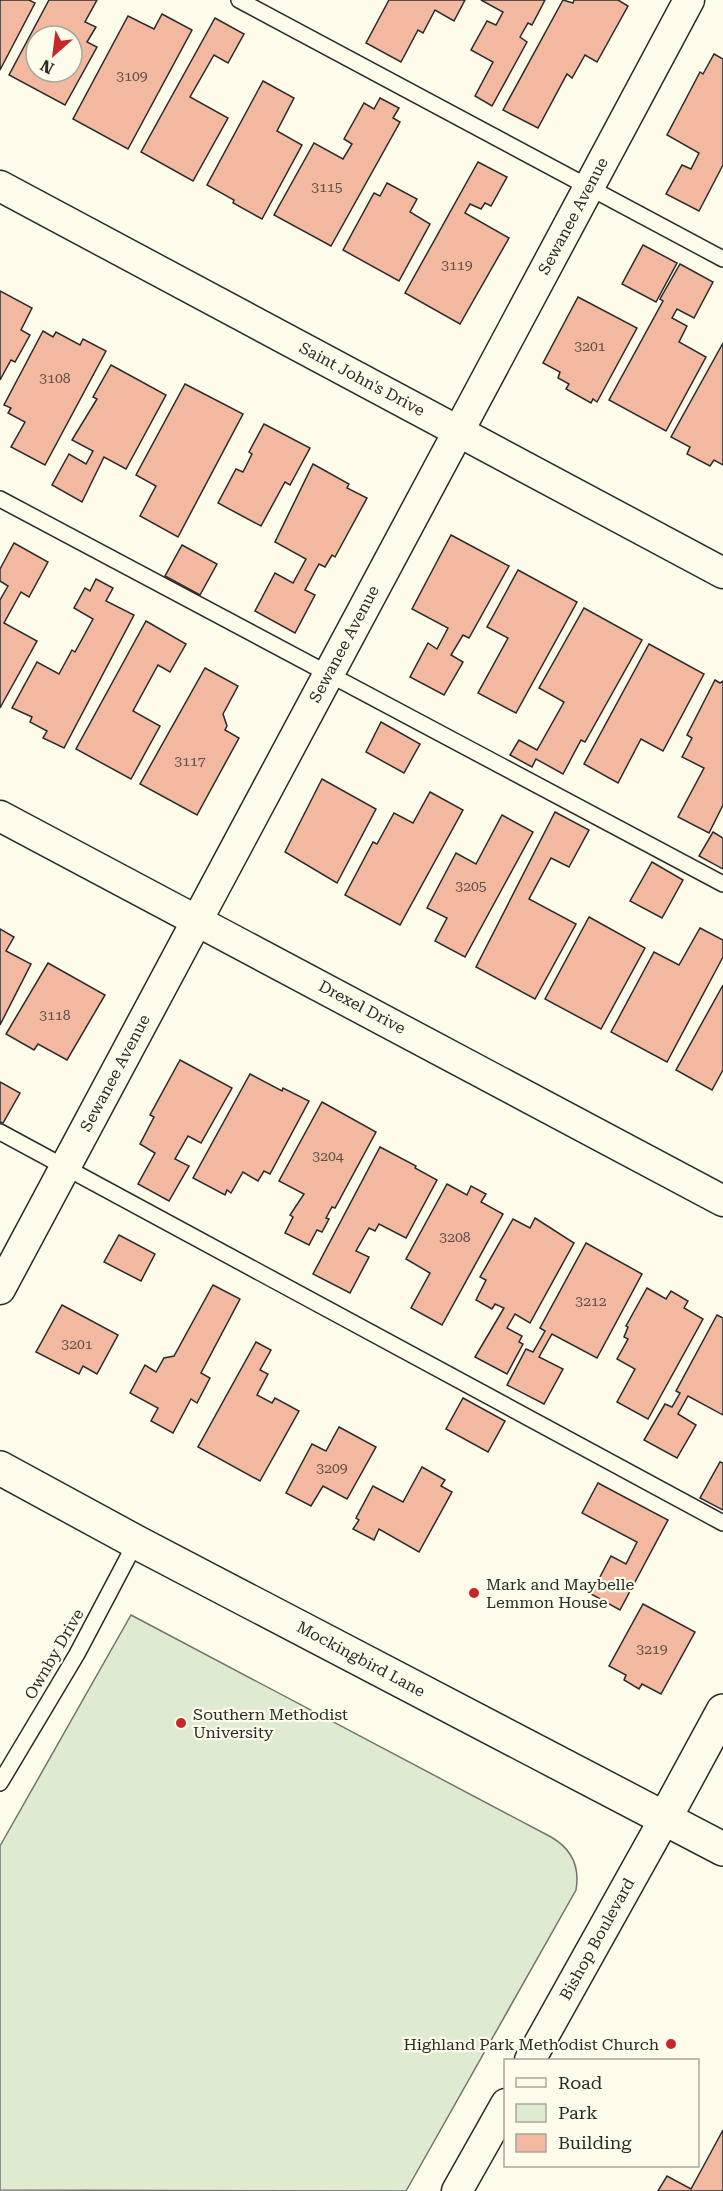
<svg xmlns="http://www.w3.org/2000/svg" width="723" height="2191" font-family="'Roboto Serif',serif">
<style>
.green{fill:#deebd1;stroke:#74746e;stroke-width:1.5}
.building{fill:#f2b8a0;stroke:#2b2b2b;stroke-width:1.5;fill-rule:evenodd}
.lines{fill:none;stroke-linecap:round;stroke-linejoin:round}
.lane-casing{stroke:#2b2b2b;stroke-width:18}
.street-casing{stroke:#2b2b2b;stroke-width:33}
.secondary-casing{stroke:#2b2b2b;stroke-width:36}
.lane{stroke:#fdfbea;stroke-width:15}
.street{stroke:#fdfbea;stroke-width:30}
.secondary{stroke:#fdfbea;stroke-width:33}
.poi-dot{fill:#c62828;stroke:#fdfbea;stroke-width:2}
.labels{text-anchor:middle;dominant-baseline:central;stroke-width:4.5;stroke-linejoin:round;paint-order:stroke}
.number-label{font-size:14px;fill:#5d4e48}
.street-label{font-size:16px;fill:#2b2b2b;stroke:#fdfbea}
.poi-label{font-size:16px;fill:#2b2b2b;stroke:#fdfbea;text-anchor:start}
</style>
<rect width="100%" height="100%" fill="#fdfbea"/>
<path class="green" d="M131,1615L551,1837C572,1849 580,1867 576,1890L406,2191L0,2190V1846Z"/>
<g class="building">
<polygon points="0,0 29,0 35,3 0,70"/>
<path d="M49,0H97L85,22L96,27L87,42L97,47L65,105L9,75ZM36,36H72V72H36Z"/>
<polygon points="389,0 465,0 454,21 435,10 423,33 418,30 401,62 366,43"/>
<polygon points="481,0 545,0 532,25 528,23 520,37 527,42 492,106 475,96 493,62 471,50 487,21 496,25 503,12"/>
<polygon points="563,0 573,3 574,0 618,0 628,6 597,62 585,55 572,78 567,74 538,128 503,110"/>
<polygon points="162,14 192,30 128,149 73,119 128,16 154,29"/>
<polygon points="215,18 244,34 228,63 214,55 190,97 228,118 193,181 141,152"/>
<polygon points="714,54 723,59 723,165 699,211 666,194 682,165 691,169 699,153 667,135 700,72 703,74"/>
<polygon points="263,81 294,98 277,131 302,145 262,219 233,203 234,200 207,185"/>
<polygon points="380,98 399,108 393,118 400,122 331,246 274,215 314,143 343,159 352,144 344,139 364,103 374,109"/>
<polygon points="478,162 507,177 491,206 485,203 481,209 470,204 465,213 509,238 460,324 405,293"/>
<polygon points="387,183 417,199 410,212 430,224 399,281 343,250 374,193 380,196"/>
<polygon points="643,245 677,263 656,302 622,284"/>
<polygon points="680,264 713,282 694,318 677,309 672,318 687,326 679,342 706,357 666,431 609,400 663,301 660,299"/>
<polygon points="0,291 32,308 21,330 30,335 15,362 11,360 0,380"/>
<polygon points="578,297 637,328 597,402 593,399 591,403 566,389 569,384 558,378 560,372 543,363"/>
<polygon points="43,331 53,337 56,332 80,345 83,339 106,351 45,465 11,447 25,422 8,413 11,408 4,405"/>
<polygon points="723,343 723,465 714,460 710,466 687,454 690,447 671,437"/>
<polygon points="111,365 166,395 126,469 104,457 82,502 52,485 69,454 86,464 93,451 72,440 97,399 93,397"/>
<polygon points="185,384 243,414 178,537 140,516 156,486 136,475"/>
<polygon points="264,424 310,448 290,485 285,482 261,526 218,503 236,469 243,472 252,454 249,452"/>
<polygon points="313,464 349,484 347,488 367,498 335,557 332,555 325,567 319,564 305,590 315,595 295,633 255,611 275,573 293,583 306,559 275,542"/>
<polygon points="451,535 509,566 469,638 463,635 451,655 463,662 444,695 410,677 428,643 437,649 448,628 412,609"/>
<polygon points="14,543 48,562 29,597 21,592 4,623 37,641 0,708 0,600 8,586 0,581 0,569"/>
<polygon points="182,545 217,564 200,595 165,576"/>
<polygon points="518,570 577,602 516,713 478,693 508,638 487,627"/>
<polygon points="96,579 113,588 106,601 134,615 64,748 43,738 47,731 30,722 32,717 12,708 37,662 59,674 72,650 75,652 93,619 74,608 85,588 90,591"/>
<polygon points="584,608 642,640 585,742 581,740 563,774 536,759 532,767 510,755 519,740 537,750 564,702 539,688"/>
<polygon points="146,621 186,644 170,672 158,665 133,711 160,726 131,779 76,749"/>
<polygon points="649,644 704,674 663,751 641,739 618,783 584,764"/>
<polygon points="205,668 238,686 223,714 227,726 225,730 239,738 197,815 140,784"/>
<polygon points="715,680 720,683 723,681 723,805 709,833 678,817 704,768 682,757 692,738 687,735"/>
<polygon points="381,722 420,744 404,773 366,752"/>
<polygon points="322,779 376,809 337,883 285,852"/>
<polygon points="430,792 463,810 400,925 345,895 373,842 377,844 394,813 413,823"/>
<polygon points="555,812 589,830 569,867 551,858 529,899 576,924 535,999 476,967"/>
<polygon points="502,815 533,832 465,957 435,941 447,918 427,908 456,853 476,864"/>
<polygon points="713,832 723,838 723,869 699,856"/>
<polygon points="652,862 683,880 662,918 630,901"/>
<polygon points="589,917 645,948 601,1029 545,999"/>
<polygon points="700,928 723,940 723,957 667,1062 611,1032 654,952 679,965"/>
<polygon points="0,929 14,937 6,951 31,964 0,1025"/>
<polygon points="48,963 105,995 67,1060 38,1044 34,1050 6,1034"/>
<polygon points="723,985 723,1070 712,1090 676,1070"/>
<polygon points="180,1060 232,1088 201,1143 188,1136 175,1159 189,1166 169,1201 138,1184 155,1153 140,1144 154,1117 150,1115"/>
<polygon points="250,1074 282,1091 283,1088 309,1101 270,1174 264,1171 258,1181 243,1172 231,1193 227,1190 225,1195 193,1178"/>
<polygon points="0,1082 20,1093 3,1123 0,1122"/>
<polygon points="322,1102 376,1132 335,1208 332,1207 326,1218 329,1219 322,1232 317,1230 309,1245 285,1233 293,1217 290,1215 304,1194 279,1181"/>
<polygon points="380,1147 416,1166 415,1168 437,1180 406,1238 379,1224 375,1231 369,1228 356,1251 369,1257 350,1293 313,1274"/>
<polygon points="447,1184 467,1195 471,1186 486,1194 481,1202 503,1214 442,1325 411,1308 430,1273 406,1259"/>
<polygon points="535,1218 574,1243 530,1323 515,1314 507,1328 522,1336 519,1342 523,1344 507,1374 475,1357 504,1308 495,1304 492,1309 476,1300 486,1280 480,1277 513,1219 530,1228"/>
<polygon points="119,1235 155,1254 141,1281 104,1262"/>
<polygon points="586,1243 642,1274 597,1358 552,1334 539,1357 563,1369 544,1404 507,1385 526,1349 533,1352 545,1331 540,1328"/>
<polygon points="213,1285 240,1299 201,1373 210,1378 197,1403 191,1399 173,1433 151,1421 158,1408 130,1393 145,1365 156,1372 164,1358 174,1356"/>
<polygon points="647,1288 666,1299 671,1291 688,1301 684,1308 703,1319 648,1419 617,1402 635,1369 617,1359 628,1339 624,1337 628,1327 626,1326"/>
<polygon points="62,1305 118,1335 97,1374 83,1366 79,1374 36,1352"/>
<polygon points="717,1315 723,1318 723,1415 688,1396 678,1414 696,1425 677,1458 644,1440 665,1404 672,1407 680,1393 676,1391"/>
<polygon points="256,1342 271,1350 260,1370 268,1374 257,1395 272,1403 275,1398 299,1411 260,1481 198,1447"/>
<polygon points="463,1398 505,1421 488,1452 446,1429"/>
<polygon points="339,1427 376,1447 347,1499 323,1486 311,1506 286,1493 312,1444 326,1451"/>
<polygon points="720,1462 723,1463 723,1510 700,1498"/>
<polygon points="422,1467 445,1480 441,1486 452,1492 419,1552 379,1529 374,1540 353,1529 359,1520 356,1518 373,1486 403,1502"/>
<polygon points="598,1483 668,1520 620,1610 591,1594 611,1556 626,1564 637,1542 582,1513"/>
<polygon points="643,1604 695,1632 661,1694 642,1684 639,1689 624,1680 626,1675 609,1666"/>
<polygon points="723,2130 723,2191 658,2191 667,2176 691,2189"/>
</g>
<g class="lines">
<defs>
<g id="lane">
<polyline points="239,0 723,259"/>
<polyline points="0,499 723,884"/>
<polyline points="0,1132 723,1523"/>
<polyline points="0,1783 77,1654 136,1542"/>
</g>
<g id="street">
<polyline points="0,186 723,573"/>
<polyline points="0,816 723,1201"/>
<polyline points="0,1289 689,0"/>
<polyline points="530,2060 665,1818"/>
<polyline points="457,2191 506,2104"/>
</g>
<g id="secondary">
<polyline points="0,1468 136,1542 723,1849"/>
<polyline points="665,1818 723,1711"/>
</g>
</defs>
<use href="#lane" class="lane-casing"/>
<use href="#street" class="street-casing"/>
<use href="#secondary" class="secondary-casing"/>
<use href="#lane" class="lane"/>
<use href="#street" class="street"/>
<use href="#secondary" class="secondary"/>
</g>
<g class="poi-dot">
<circle cx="474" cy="1593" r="6"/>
<circle cx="181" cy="1723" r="6"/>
<circle cx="671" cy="2044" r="6"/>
</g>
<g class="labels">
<g class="number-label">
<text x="132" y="76">3109</text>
<text x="327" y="187">3115</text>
<text x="457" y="265">3119</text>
<text x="590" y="346">3201</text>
<text x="55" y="378">3108</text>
<text x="190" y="761">3117</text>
<text x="471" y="886">3205</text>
<text x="55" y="1015">3118</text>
<text x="328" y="1156">3204</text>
<text x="455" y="1237">3208</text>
<text x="591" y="1301">3212</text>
<text x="77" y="1344">3201</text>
<text x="332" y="1468">3209</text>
<text x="652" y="1649">3219</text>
</g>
<g class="street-label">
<text transform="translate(573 216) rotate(-62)">Sewanee Avenue</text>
<text transform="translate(362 379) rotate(28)">Saint John's Drive</text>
<text transform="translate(344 644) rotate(-62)">Sewanee Avenue</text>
<text transform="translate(362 1007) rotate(28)">Drexel Drive</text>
<text transform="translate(115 1073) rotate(-62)">Sewanee Avenue</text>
<text transform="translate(54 1654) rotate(-60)">Ownby Drive</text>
<text transform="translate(361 1659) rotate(28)">Mockingbird Lane</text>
<text transform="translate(597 1939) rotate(-61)">Bishop Boulevard</text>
</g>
<g class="poi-label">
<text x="486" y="1584">Mark and Maybelle<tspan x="486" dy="18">Lemmon House</tspan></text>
<text x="193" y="1714">Southern Methodist<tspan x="193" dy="18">University</tspan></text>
<text x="659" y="2044" text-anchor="end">Highland Park Methodist Church</text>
</g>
</g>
<rect x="504" y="2059" width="195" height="108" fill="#fdfbea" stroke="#a9a89e" stroke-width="1.5"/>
<rect x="516" y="2078" width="30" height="9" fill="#fdfbea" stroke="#a9a89e" stroke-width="1.5"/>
<text x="558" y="2089" font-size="18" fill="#2b2b2b">Road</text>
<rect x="516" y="2104" width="30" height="18" fill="#deebd1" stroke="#a9a89e" stroke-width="1.5"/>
<text x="558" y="2119" font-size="18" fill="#2b2b2b">Park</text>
<rect x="516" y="2134" width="30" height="18" fill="#f2b8a0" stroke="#a9a89e" stroke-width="1.5"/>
<text x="558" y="2149" font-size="18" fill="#2b2b2b">Building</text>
<g transform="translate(54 54) rotate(208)"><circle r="28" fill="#fdfbea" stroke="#a9a89e" stroke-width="1.5"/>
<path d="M0-4.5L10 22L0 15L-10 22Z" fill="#c62828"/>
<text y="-9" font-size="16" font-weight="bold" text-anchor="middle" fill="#2b2b2b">N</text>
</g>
</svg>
